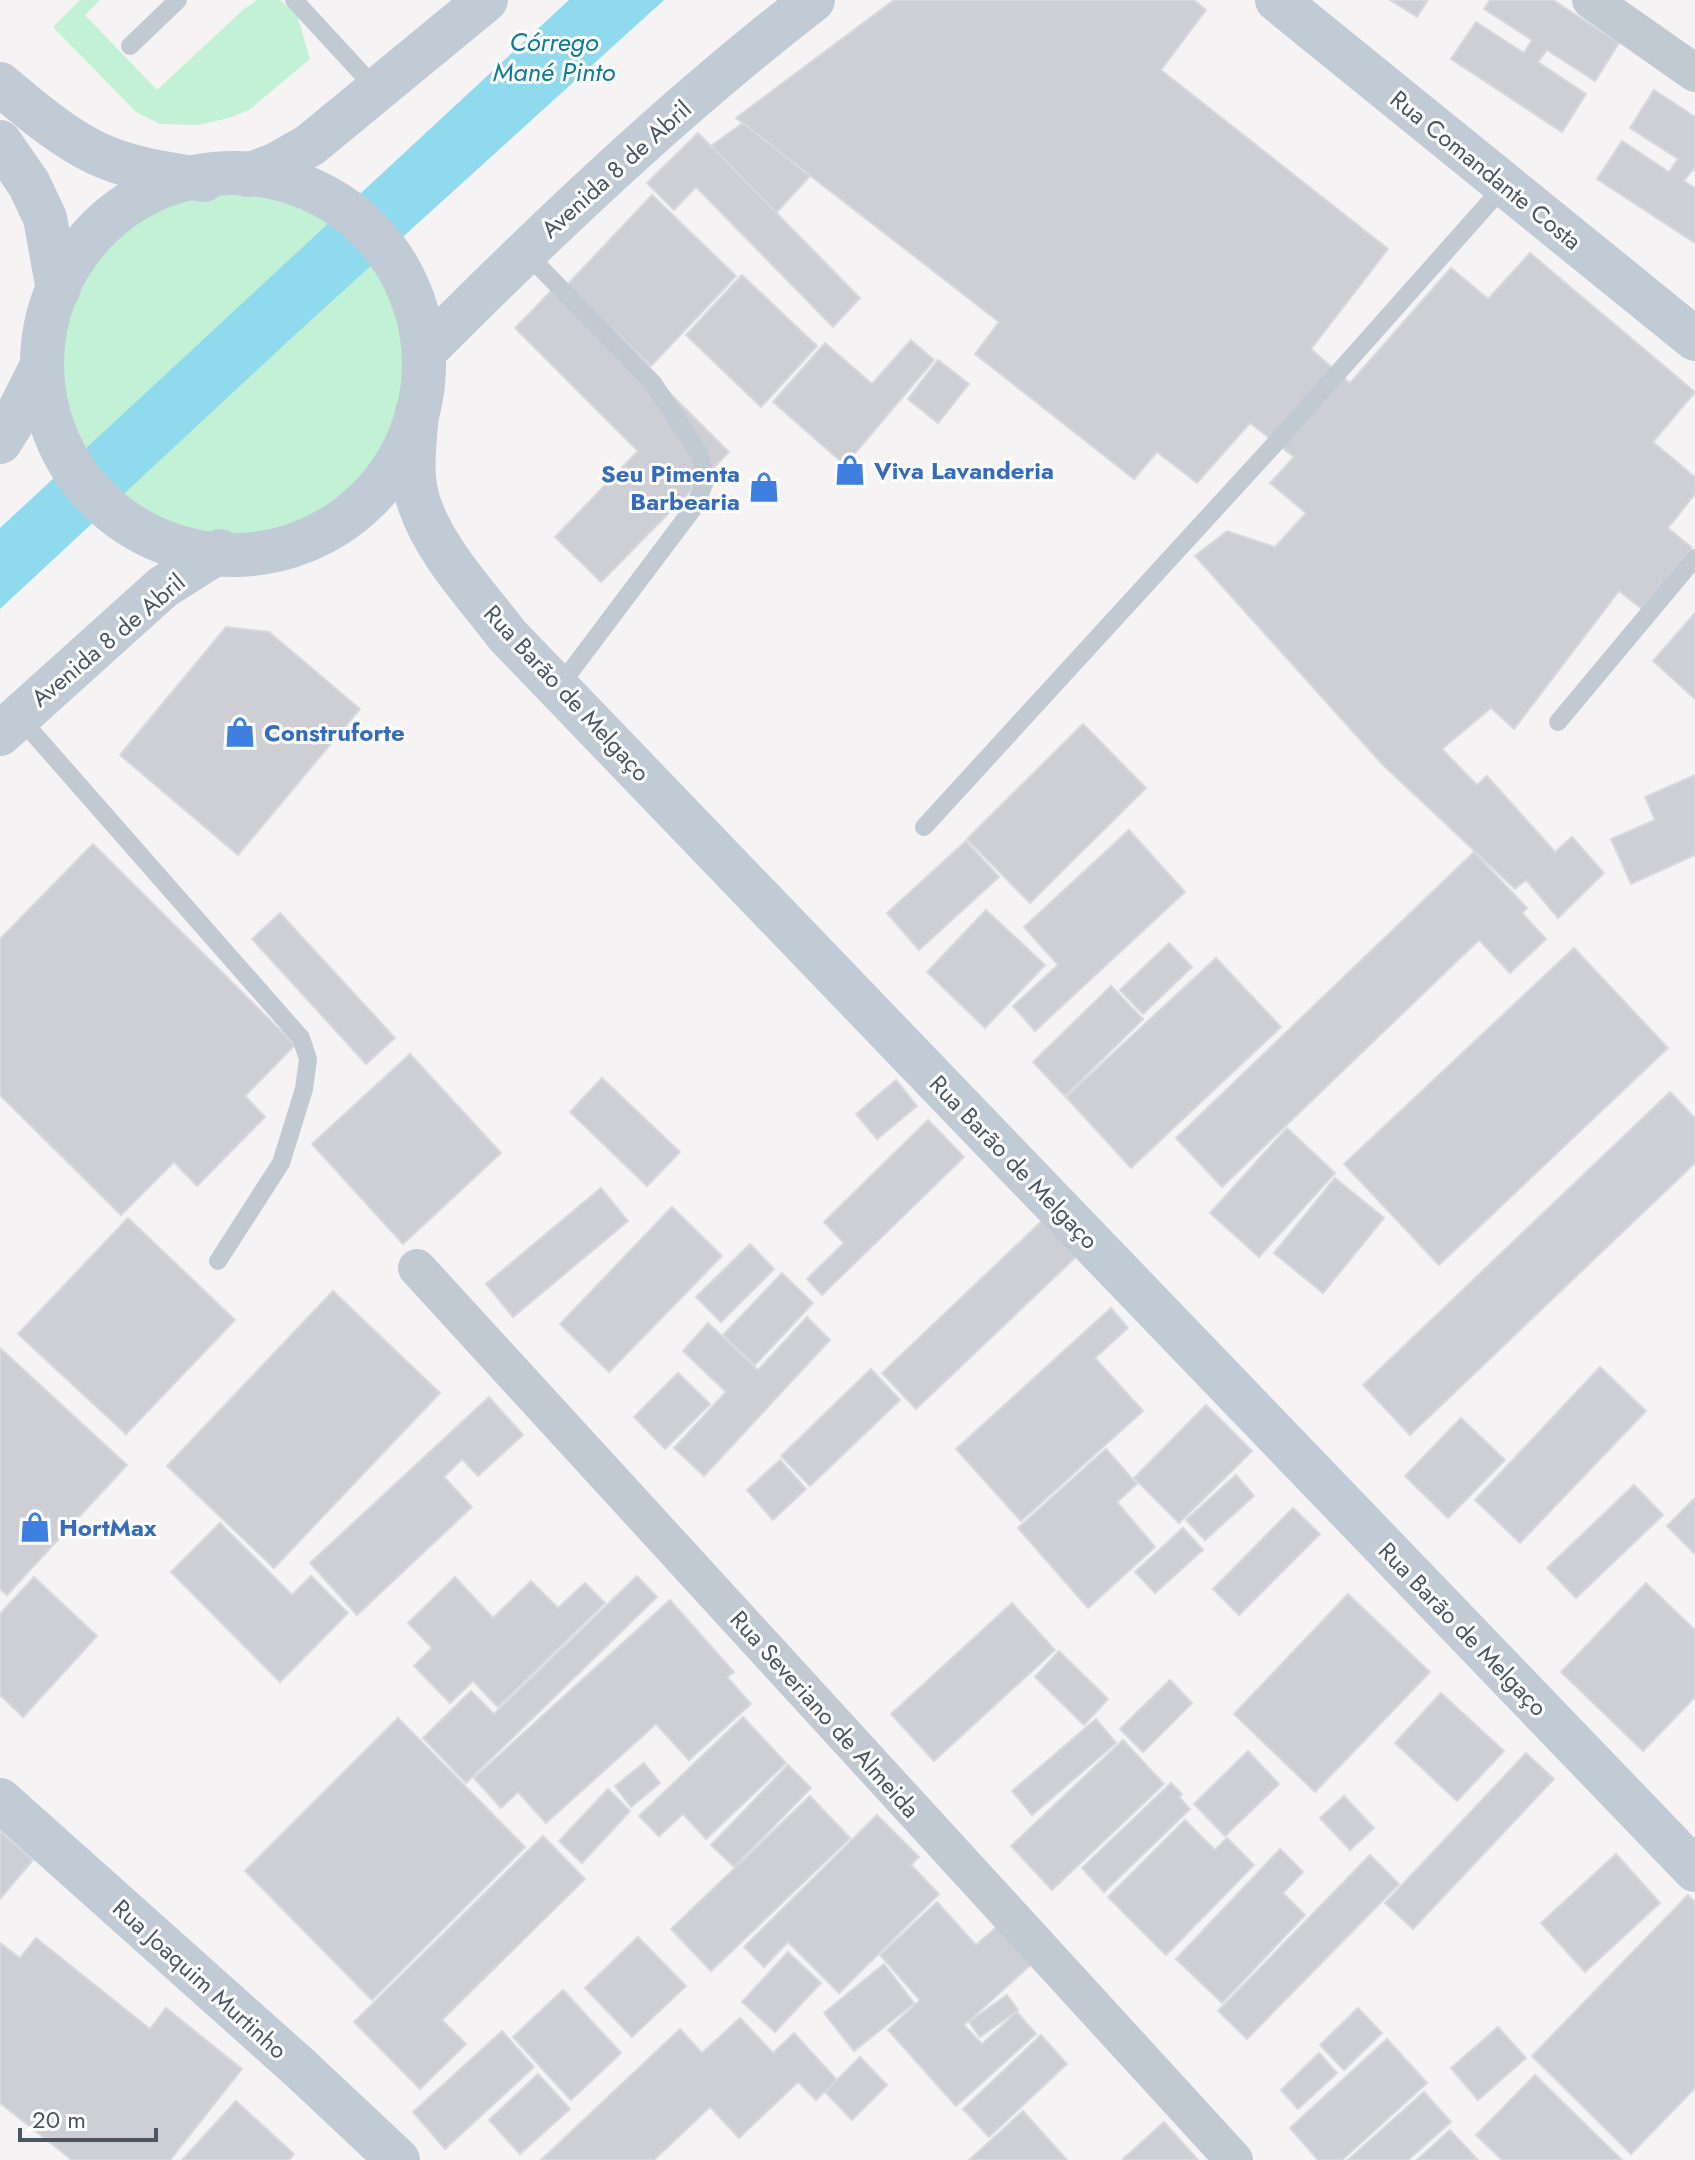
<svg xmlns="http://www.w3.org/2000/svg" width="1695" height="2160" font-family="Jost,sans-serif">
<style>
.green{fill:#c3f1d5}
.water{fill:#90daee}
.building{fill:#cdcfd5;stroke:#d7d9de;stroke-width:2}
.lines{fill:none;stroke-linecap:round;stroke-linejoin:round}
.lane{stroke:#c1cad2;stroke-width:18}
.street{stroke:#c1cad2;stroke-width:38}
.secondary{stroke:#c1cbd6;stroke-width:44}
.labels{text-anchor:middle;dominant-baseline:central;stroke-width:6;stroke-linejoin:round;paint-order:stroke}
.street-label{font-size:24px;fill:#4a5661;stroke:#fff}
.shop-label{font-size:24px;font-weight:bold;fill:#366cbe;stroke:#fff;text-anchor:start}
.water-label{font-size:26px;font-style:italic;fill:#0c7c9b;stroke:#fff}
</style>
<rect width="100%" height="100%" fill="#f5f3f3"/>
<g class="green">
<polygon points="80,0 100,0 85,15 157,90 244,9 257,0 280,0 297,15 310,59 249,110 229,118 198,125 160,124 136,112 53,27"/>
<circle cx="232" cy="362" r="172"/>
</g>
<polygon class="water" points="569,0 664,0 298,332 0,609 0,528"/>
<g class="building">
<polygon points="894,0 1194,0 1206,10 1161,70 1388,249 1311,349 1350,383 1451,268 1488,299 1530,253 1695,392 1653,442 1695,477 1695,494 1668,528 1692,548 1642,609 1619,591 1514,729 1491,708 1442,749 1477,785 1487,776 1555,852 1572,837 1604,873 1558,918 1526,880 1515,889 1382,764 1195,556 1227,531 1275,547 1306,513 1270,483 1294,457 1250,423 1197,483 1157,452 1134,479 975,354 999,322 736,118"/>
<polygon points="1390,0 1428,0 1417,17"/>
<polygon points="1490,0 1553,0 1619,43 1595,81 1547,50 1538,62 1586,94 1562,132 1451,59 1476,22 1524,53 1532,40 1484,9"/>
<polygon points="1654,90 1695,117 1695,171 1693,169 1684,181 1695,188 1695,243 1597,179 1622,141 1669,172 1678,159 1630,128"/>
<polygon points="743,123 810,176 776,213 711,146"/>
<polygon points="698,133 860,298 833,327 696,187 674,210 647,183"/>
<polygon points="652,195 736,276 651,366 567,285"/>
<polygon points="742,275 817,346 761,407 686,335"/>
<polygon points="559,283 729,452 601,582 555,537 638,451 515,328"/>
<polygon points="911,340 934,360 845,465 773,402 825,343 872,384"/>
<polygon points="938,360 969,384 938,423 908,399"/>
<polygon points="1695,613 1695,699 1653,661"/>
<polygon points="226,627 269,632 360,709 238,855 120,755"/>
<polygon points="1083,724 1146,788 1030,903 967,839"/>
<polygon points="1695,775 1695,855 1631,884 1611,839 1655,820 1645,797"/>
<polygon points="1129,830 1185,892 1035,1031 1013,1006 1058,965 1024,927"/>
<polygon points="966,841 999,877 919,950 887,913"/>
<polygon points="93,844 295,1045 245,1096 265,1117 197,1186 174,1162 121,1215 0,1095 0,939"/>
<polygon points="1474,852 1527,908 1522,913 1546,939 1510,973 1479,940 1222,1187 1176,1138"/>
<polygon points="986,910 1045,965 985,1028 927,972"/>
<polygon points="280,913 395,1038 366,1064 252,939"/>
<polygon points="1169,943 1192,967 1143,1014 1120,990"/>
<polygon points="1574,948 1668,1048 1439,1265 1344,1164"/>
<polygon points="1216,958 1281,1027 1131,1168 1066,1097"/>
<polygon points="1111,986 1143,1019 1065,1096 1033,1062"/>
<polygon points="410,1054 501,1153 403,1244 312,1144"/>
<polygon points="602,1078 680,1152 647,1186 570,1112"/>
<polygon points="896,1080 917,1106 877,1139 856,1114"/>
<polygon points="1670,1092 1695,1118 1695,1163 1410,1435 1363,1385"/>
<polygon points="928,1120 964,1157 822,1295 807,1279 844,1243 824,1222"/>
<polygon points="1287,1128 1335,1173 1259,1257 1210,1213"/>
<polygon points="1335,1178 1384,1218 1323,1293 1274,1253"/>
<polygon points="601,1188 628,1221 513,1317 486,1284"/>
<polygon points="672,1207 722,1256 609,1372 560,1324"/>
<polygon points="128,1218 235,1320 126,1434 18,1334"/>
<polygon points="1044,1219 1078,1255 916,1409 882,1373"/>
<polygon points="750,1244 774,1269 721,1322 696,1297"/>
<polygon points="782,1273 813,1303 755,1365 723,1335"/>
<polygon points="333,1291 440,1393 274,1568 167,1466"/>
<polygon points="1111,1308 1128,1328 1095,1358 1143,1411 1021,1521 956,1449"/>
<polygon points="807,1317 830,1340 704,1476 674,1448 726,1392 683,1351 708,1323 758,1370"/>
<polygon points="0,1348 127,1465 7,1595 0,1589"/>
<polygon points="1600,1367 1646,1411 1520,1543 1475,1500"/>
<polygon points="871,1369 900,1400 810,1486 781,1456"/>
<polygon points="678,1373 710,1404 665,1449 634,1417"/>
<polygon points="489,1397 523,1435 478,1476 462,1459 444,1477 472,1507 357,1615 310,1563"/>
<polygon points="1206,1405 1252,1451 1179,1523 1134,1478"/>
<polygon points="1461,1418 1505,1460 1448,1518 1405,1476"/>
<polygon points="1106,1449 1137,1484 1117,1502 1155,1547 1088,1608 1018,1528"/>
<polygon points="780,1460 806,1489 773,1520 747,1490"/>
<polygon points="1236,1475 1254,1496 1205,1540 1186,1520"/>
<polygon points="1634,1485 1663,1515 1576,1598 1547,1568"/>
<polygon points="1695,1498 1695,1554 1667,1526"/>
<polygon points="1293,1508 1320,1534 1239,1615 1213,1589"/>
<polygon points="220,1523 292,1595 311,1576 348,1613 280,1682 171,1572"/>
<polygon points="1183,1528 1203,1550 1155,1593 1135,1572"/>
<polygon points="637,1576 657,1597 466,1783 423,1738 471,1691 494,1714"/>
<polygon points="34,1577 97,1636 23,1717 0,1695 0,1614"/>
<polygon points="455,1577 493,1618 531,1581 558,1608 585,1583 605,1603 498,1707 473,1681 450,1703 414,1666 432,1648 408,1623"/>
<polygon points="1646,1583 1695,1630 1695,1697 1643,1751 1561,1672"/>
<polygon points="1348,1594 1430,1672 1315,1792 1234,1714"/>
<polygon points="670,1600 734,1672 727,1677 751,1704 689,1760 656,1724 546,1823 518,1792 501,1808 474,1778"/>
<polygon points="1012,1603 1055,1650 934,1761 891,1714"/>
<polygon points="1059,1651 1108,1699 1084,1725 1035,1677"/>
<polygon points="1170,1680 1192,1703 1143,1752 1120,1729"/>
<polygon points="1441,1693 1504,1751 1457,1801 1395,1743"/>
<polygon points="743,1717 786,1763 706,1839 683,1814 659,1836 639,1816"/>
<polygon points="398,1718 525,1847 372,2000 245,1871"/>
<polygon points="1096,1719 1116,1743 1032,1815 1012,1791"/>
<polygon points="1123,1740 1164,1784 1052,1890 1011,1846"/>
<polygon points="1248,1751 1279,1784 1225,1836 1194,1804"/>
<polygon points="1526,1753 1554,1779 1413,1929 1385,1903"/>
<polygon points="644,1763 660,1783 631,1807 615,1786"/>
<polygon points="788,1765 811,1788 734,1867 711,1845"/>
<polygon points="1171,1783 1182,1794 1179,1797 1190,1809 1104,1892 1082,1868"/>
<polygon points="608,1789 630,1811 582,1863 559,1841"/>
<polygon points="810,1796 850,1838 711,1971 671,1929"/>
<polygon points="1344,1796 1374,1828 1350,1850 1320,1818"/>
<polygon points="877,1815 919,1857 911,1865 939,1894 839,1993 788,1942 764,1967 744,1947"/>
<polygon points="1185,1820 1215,1850 1227,1838 1254,1865 1166,1955 1108,1897"/>
<polygon points="0,1831 33,1860 0,1899"/>
<polygon points="543,1836 585,1879 442,2020 466,2044 420,2089 354,2022"/>
<polygon points="1280,1849 1303,1872 1283,1893 1305,1915 1222,2003 1176,1959"/>
<polygon points="1616,1854 1660,1903 1585,1972 1541,1923"/>
<polygon points="1370,1855 1399,1884 1247,2039 1218,2011"/>
<polygon points="1688,1895 1695,1902 1695,2088 1631,2154 1532,2056"/>
<polygon points="937,1902 976,1945 1000,1924 1034,1962 964,2025 982,2044 1017,2012 1036,2034 956,2106 888,2030 920,2000 880,1955"/>
<polygon points="638,1937 686,1986 632,2037 585,1988"/>
<polygon points="36,1938 150,2029 166,2008 242,2069 170,2160 72,2160 0,2103 0,1943 20,1958"/>
<polygon points="788,1952 821,1983 775,2032 742,2002"/>
<polygon points="884,1964 914,2003 854,2051 824,2013"/>
<polygon points="563,1990 621,2053 571,2100 513,2037"/>
<polygon points="1007,1995 1018,2010 980,2037 969,2022"/>
<polygon points="1358,2008 1382,2033 1344,2070 1320,2045"/>
<polygon points="740,2018 773,2053 794,2033 837,2080 816,2100 798,2082 739,2138 710,2107 654,2160 541,2160 680,2029 702,2053"/>
<polygon points="1498,2027 1526,2058 1478,2100 1451,2068"/>
<polygon points="502,2031 534,2067 445,2149 413,2112"/>
<polygon points="1041,2035 1067,2064 989,2137 963,2109"/>
<polygon points="1387,2039 1427,2083 1342,2160 1318,2160 1290,2128"/>
<polygon points="1319,2053 1337,2073 1298,2109 1281,2090"/>
<polygon points="860,2057 887,2085 852,2120 825,2092"/>
<polygon points="538,2074 570,2109 520,2154 489,2120"/>
<polygon points="1535,2075 1622,2160 1502,2160 1476,2135"/>
<polygon points="1424,2092 1451,2122 1408,2160 1348,2160"/>
<polygon points="236,2101 294,2154 289,2160 182,2160"/>
<polygon points="1023,2111 1067,2160 969,2160"/>
<polygon points="1164,2122 1198,2160 1124,2160 1123,2159"/>
<polygon points="1450,2130 1478,2160 1417,2160"/>
</g>
<g class="lines">
<g class="lane">
<polyline points="294,0 378,91"/>
<polyline points="130,46 178,0"/>
<polyline points="525,252 653,383 699,453 706,479 695,506 558,688"/>
<polyline points="19,717 301,1038 308,1059 304,1089 281,1163 218,1261"/>
<polyline points="1558,722 1695,558"/>
<polyline points="924,827 1272,447 1504,186"/>
</g>
<g class="street">
<polyline points="1591,0 1695,73"/>
<polyline points="417,1268 1234,2160"/>
</g>
<g class="secondary">
<polyline points="1277,0 1695,339"/>
<path d="M0,84C30,109 61,136 96,153C129,169 169,174 204,180"/>
<polyline points="0,142 29,184 45,218 58,290"/>
<circle cx="233" cy="364" r="191"/>
<polyline points="248,175 275,165 310,145 486,0"/>
<path d="M428,348C550,226 676,106 813,0"/>
<path d="M417,412C415,442 409,477 420,506C437,554 477,595 507,635L1695,1870"/>
<polyline points="0,442 17,415 40,369"/>
<polyline points="0,734 163,587 220,551"/>
<polyline points="0,1800 300,2068 398,2160"/>
</g>
</g>
<defs>
<symbol id="shop-bare" viewBox="-9 -9 18 18"><path d="M-5-2.5h2.3a2.7 3.5 0 0 1 5.4 0H5L5.5 6h-11ZM-1.5-2.5h3a1.5 2.3 0 0 0-3 0Z" fill="#3f7fe0" stroke="#fff" stroke-width="2.5" paint-order="stroke"/></symbol>
</defs>
<g fill-rule="evenodd">
<use href="#shop-bare" x="828" y="448" width="44" height="44"/>
<use href="#shop-bare" x="742" y="465" width="44" height="44"/>
<use href="#shop-bare" x="218" y="710" width="44" height="44"/>
<use href="#shop-bare" x="13" y="1505" width="44" height="44"/>
</g>
<g class="labels">
<g class="street-label">
<text transform="translate(616 169) rotate(-42)">Avenida 8 de Abril</text>
<text transform="translate(1486 170) rotate(39)">Rua Comandante Costa</text>
<text transform="translate(108 640) rotate(-40)">Avenida 8 de Abril</text>
<text transform="translate(567 693) rotate(47)">Rua Barão de Melgaço</text>
<text transform="translate(1014 1162) rotate(46)">Rua Barão de Melgaço</text>
<text transform="translate(1463 1629) rotate(46)">Rua Barão de Melgaço</text>
<text transform="translate(825 1714) rotate(48)">Rua Severiano de Almeida</text>
<text transform="translate(200 1979) rotate(42)">Rua Joaquim Murtinho</text>
</g>
<g class="shop-label">
<text x="874" y="470">Viva Lavanderia</text>
<text x="740" y="473" text-anchor="end">Seu Pimenta<tspan x="740" dy="28">Barbearia</tspan></text>
<text x="264" y="732">Construforte</text>
<text x="59" y="1527">HortMax</text>
</g>
<g class="water-label">
<text x="554" y="42">Córrego<tspan x="554" dy="30">Mané Pinto</tspan></text>
</g>
</g>
<path d="M20 2128v12h136v-12" fill="none" stroke="#4a5661" stroke-width="4"/>
<text x="32" y="2128" font-size="24" fill="#4a5661" stroke="#ffffff" stroke-width="6" paint-order="stroke">20 m</text>
</svg>
